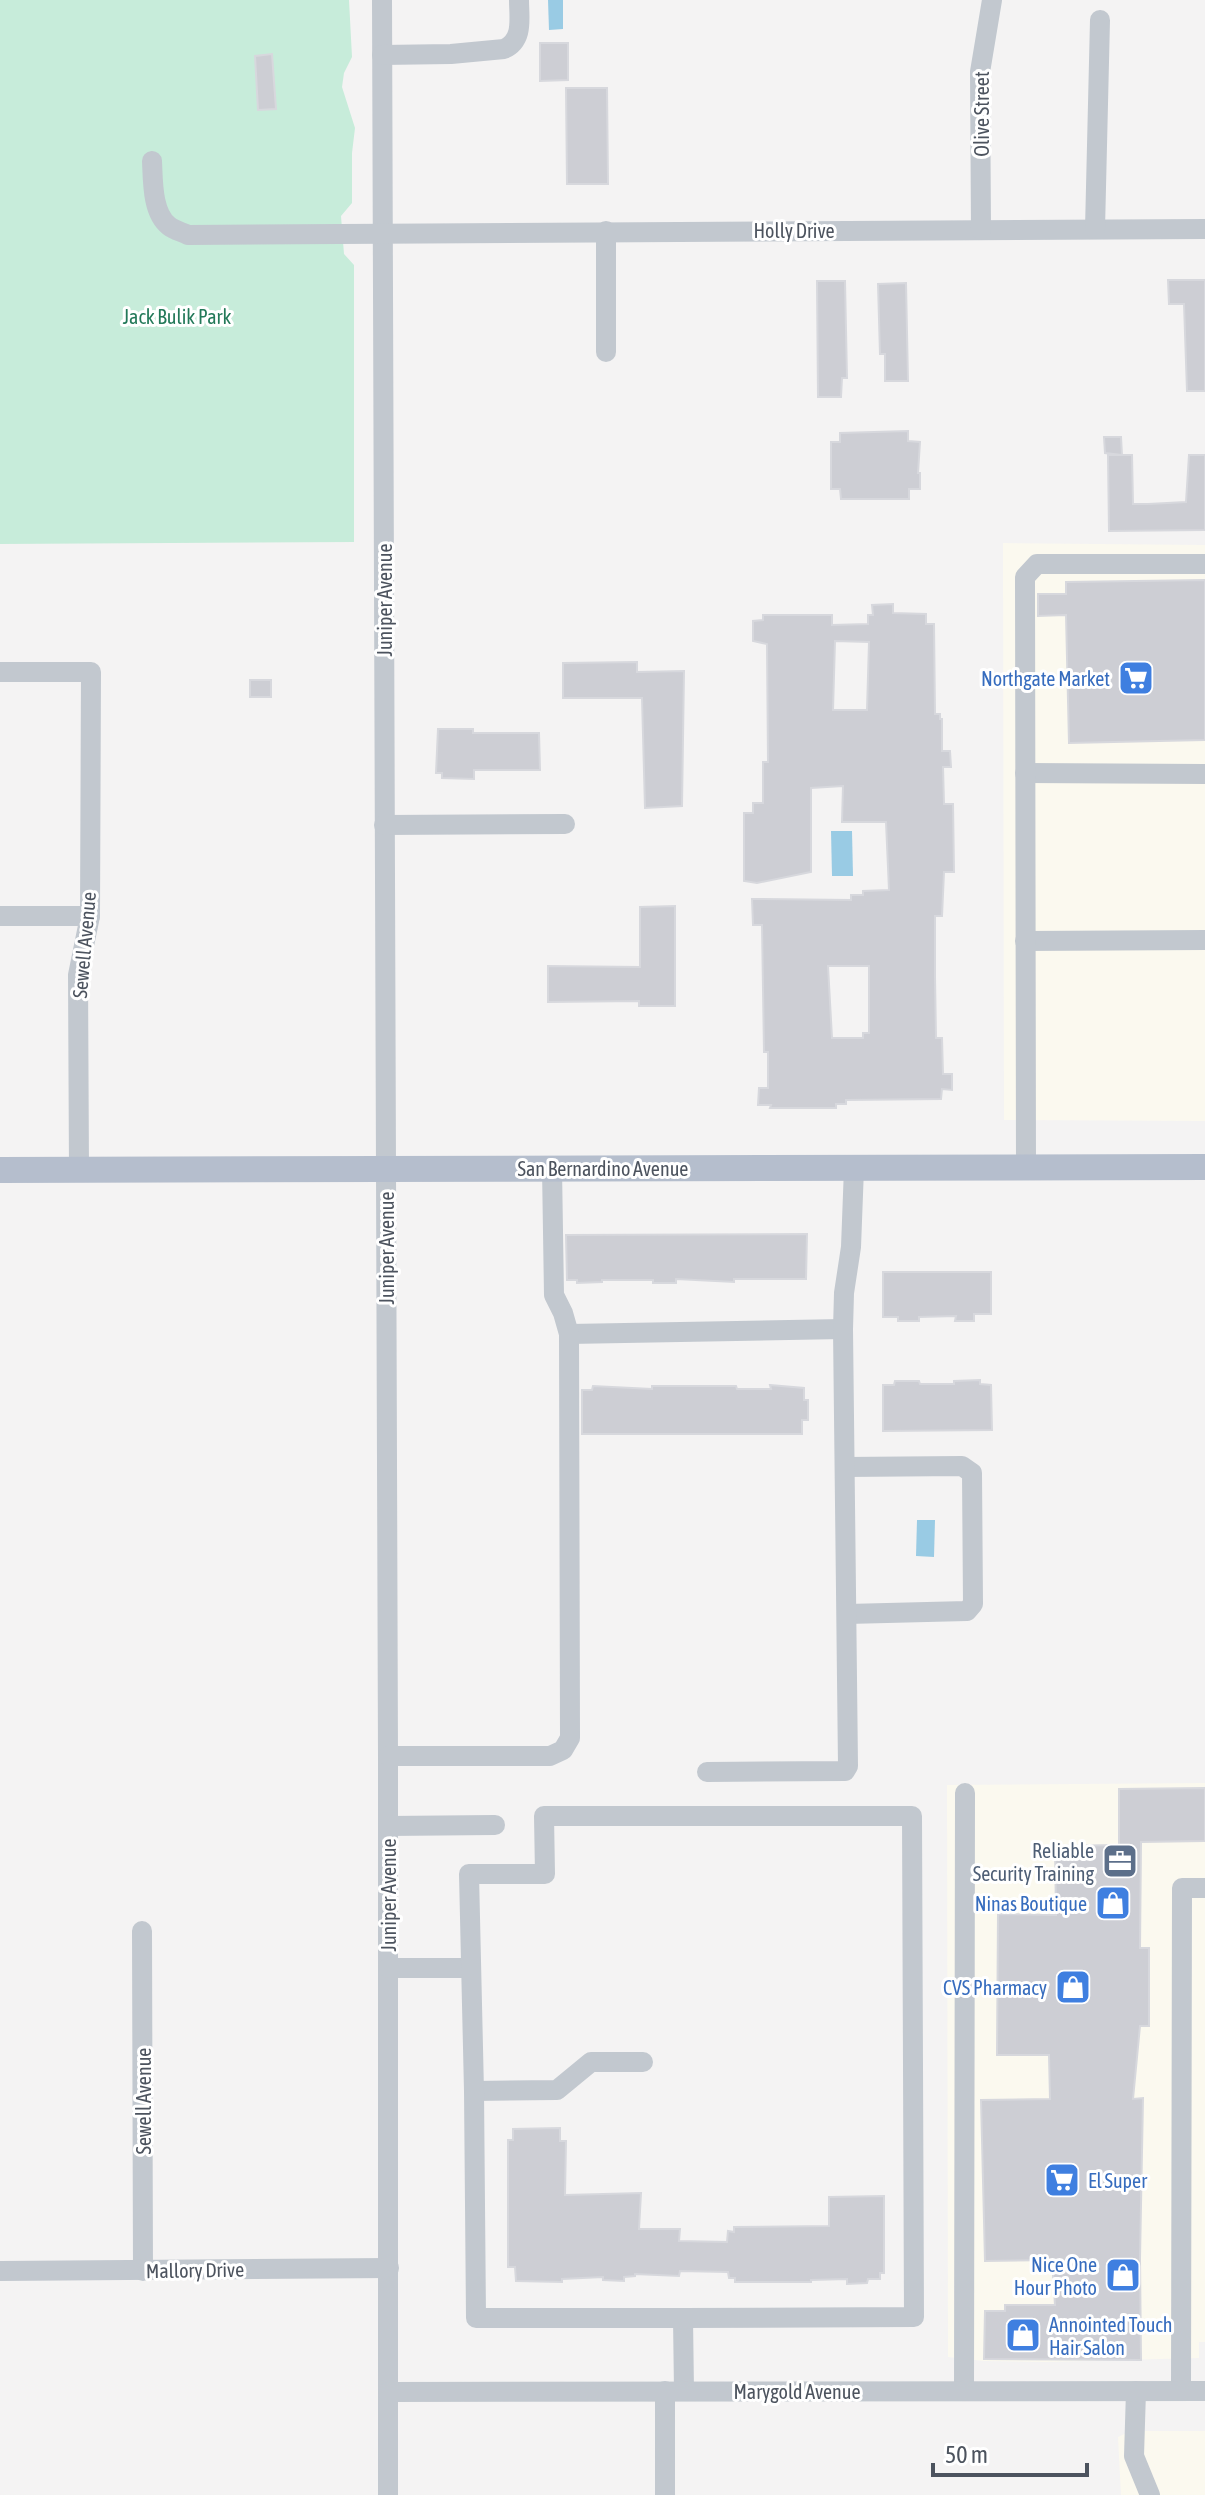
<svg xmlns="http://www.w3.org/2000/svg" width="1205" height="2495" font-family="'Asap Condensed',sans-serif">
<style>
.commercial{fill:#fbf9ef}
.green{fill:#c7ecda}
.water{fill:#99cbe4}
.building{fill:#cdced4;stroke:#d7d8dd;stroke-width:2;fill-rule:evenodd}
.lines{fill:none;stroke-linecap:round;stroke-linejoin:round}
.minor{stroke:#c2c8cf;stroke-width:20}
.major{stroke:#b5becd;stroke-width:26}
.labels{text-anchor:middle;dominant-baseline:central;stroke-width:6;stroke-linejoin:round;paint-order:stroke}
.street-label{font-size:20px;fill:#4c535e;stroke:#fff}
.park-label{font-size:20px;fill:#237959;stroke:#fff}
.shop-label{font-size:20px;fill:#366cbe;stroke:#fff;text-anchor:end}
.service-label{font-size:20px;fill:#4e5e75;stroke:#fff;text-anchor:end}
</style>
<rect width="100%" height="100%" fill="#f4f3f3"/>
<g class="commercial">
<polygon points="1003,543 1205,545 1205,1121 1004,1120"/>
<polygon points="1205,1783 1205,2342 1199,2342 1199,2358 1045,2362 984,2361 948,2357 947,1785"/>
<polygon points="1130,2431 1205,2431 1205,2495 1121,2495 1118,2437"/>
</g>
<polygon class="green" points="0,0 349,0 352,57 344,73 342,87 355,128 352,153 352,203 341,216 344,254 354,265 354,542 0,544"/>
<g class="water">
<polygon points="548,0 563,0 563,29 549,30"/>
<polygon points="831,831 852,831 853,876 832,876"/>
<polygon points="917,1520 935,1520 934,1557 916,1556"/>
</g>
<g class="building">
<polygon points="540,43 568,43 568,80 540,81"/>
<polygon points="272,54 276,109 258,110 255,56"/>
<polygon points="566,88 607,88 608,184 567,184"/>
<polygon points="1168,280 1205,280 1205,391 1187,391 1184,304 1169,304"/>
<polygon points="817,281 845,281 847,378 842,378 841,397 818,397"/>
<polygon points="906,283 908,381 885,381 885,354 880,354 878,284"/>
<polygon points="908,431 908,441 920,442 918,473 920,473 920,489 909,489 909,499 841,499 840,489 831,489 831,442 840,442 840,433"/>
<polygon points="1104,437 1121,437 1122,455 1105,453"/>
<polygon points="1108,455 1132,455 1133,504 1148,504 1186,502 1189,455 1205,455 1205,530 1109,531"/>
<polygon points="1205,580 1205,740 1069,743 1066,615 1038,616 1038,594 1066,594 1066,582"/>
<path d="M893,604V613L926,614V624H934L935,714H940V719H942V751H950L951,767H943L944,804H953L954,872H944L942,916H935V977L936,1038H942L943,1074H952V1090L942,1089L941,1099L846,1100V1104H836V1108H770L771,1105H758L759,1088H768V1052H764L762,925H753L752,899L851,900V895H863V891L889,890L886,822H842L843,786L811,788V872L757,883L744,881V813H753V803H763V762H768L767,644L753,641V621L763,620V615H832V625L868,624V615H873L872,605ZM835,641L869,642L867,710H833ZM828,966H869V1033H863V1038H832Z"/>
<polygon points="637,662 637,672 684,671 682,806 645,808 642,698 563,698 563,663"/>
<rect x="250" y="680" width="21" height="17"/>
<polygon points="438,729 473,729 473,733 539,733 540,770 474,770 474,779 442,778 442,773 436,773"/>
<polygon points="675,906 675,1006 639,1006 639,1001 548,1002 548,966 640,967 640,907"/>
<polygon points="807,1234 806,1279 734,1279 734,1282 676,1279 676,1283 653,1283 653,1280 602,1280 602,1282 577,1283 577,1280 567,1280 566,1235"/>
<polygon points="883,1272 991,1272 991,1314 974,1314 974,1321 955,1321 956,1316 919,1317 919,1321 898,1321 898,1317 883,1317"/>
<polygon points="980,1380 980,1384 991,1385 992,1430 883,1431 883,1385 894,1385 895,1381 919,1381 920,1384 954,1384 954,1381"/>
<polygon points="770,1385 804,1388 804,1400 808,1400 808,1420 802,1420 802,1434 582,1434 582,1390 592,1390 593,1386 652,1389 652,1386 736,1386 737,1389 771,1389"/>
<polygon points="1205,1788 1205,1841 1141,1842 1140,1948 1149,1948 1149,2026 1140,2026 1133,2099 1143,2098 1140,2259 1141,2360 984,2359 985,2311 1005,2311 1005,2305 1055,2305 1052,2260 985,2261 981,2100 1050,2099 1049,2055 997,2055 998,1914 1056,1915 1055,1846 1119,1845 1119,1789"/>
<polygon points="560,2128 560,2141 566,2141 565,2195 641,2193 639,2229 680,2229 679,2241 727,2242 728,2231 734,2232 734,2227 829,2226 829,2197 884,2196 884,2273 880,2273 880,2279 868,2279 867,2283 847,2284 847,2279 811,2280 811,2282 735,2282 735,2278 729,2278 728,2272 680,2271 679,2276 635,2274 635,2276 624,2277 624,2281 603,2280 603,2277 562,2279 562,2282 516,2281 515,2267 508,2267 508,2140 513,2140 513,2129"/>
</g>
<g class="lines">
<g class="minor">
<polyline points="382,0 388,1756 388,2495"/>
<path d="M382,55L451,54L504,49C524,40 519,18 519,0"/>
<path d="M152,161C153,181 152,213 169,226C174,230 182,232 188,235L1205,229"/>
<polyline points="1095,229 1100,20"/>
<polyline points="981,230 980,72 992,0"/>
<polyline points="606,352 606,231"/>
<polyline points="0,672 91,672 90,916 78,975 79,1170"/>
<polyline points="1025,773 1205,774"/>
<polyline points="384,825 565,824"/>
<polyline points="0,916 90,916"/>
<polyline points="1025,941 1205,940"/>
<polyline points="1026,1168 1025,577 1037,564 1205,564"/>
<polyline points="569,1334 843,1329"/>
<polyline points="845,1467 962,1466 972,1473 973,1604 967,1611 847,1614"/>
<polyline points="388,1756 550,1756 563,1750 570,1738 569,1334 563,1313 554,1295 552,1168"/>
<polyline points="707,1772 845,1771 848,1766 843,1329 844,1293 851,1247 854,1168"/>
<polyline points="388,1826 495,1825"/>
<polyline points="142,1931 143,2271"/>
<polyline points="388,1968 471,1968"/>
<polyline points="474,2091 557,2090 591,2062 643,2062"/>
<polyline points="0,2271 389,2268"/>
<polyline points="683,2318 476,2318 474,2091 469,1874 545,1874 544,1816 912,1816 914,2317 683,2318 684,2391"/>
<polyline points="964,2391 965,1793"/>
<polyline points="1136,2391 1134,2456 1150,2495"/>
<polyline points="1181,2391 1182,1888 1205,1888"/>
<polyline points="388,2392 1205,2391"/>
<polyline points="665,2495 665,2391"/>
</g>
<polyline class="major" points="0,1170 1205,1167"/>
</g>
<defs>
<symbol id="supermarket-square" viewBox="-11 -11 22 22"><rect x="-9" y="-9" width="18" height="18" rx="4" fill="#3f7fe0" stroke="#fff"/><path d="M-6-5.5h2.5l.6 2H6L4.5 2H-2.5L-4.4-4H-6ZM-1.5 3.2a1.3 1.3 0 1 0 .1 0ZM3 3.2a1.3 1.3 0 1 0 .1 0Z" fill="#fff"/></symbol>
<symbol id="office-square" viewBox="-11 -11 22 22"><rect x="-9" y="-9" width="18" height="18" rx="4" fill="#5c6f8a" stroke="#fff"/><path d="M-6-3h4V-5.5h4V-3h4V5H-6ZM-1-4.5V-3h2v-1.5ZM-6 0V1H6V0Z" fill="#fff"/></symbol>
<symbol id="shop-square" viewBox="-11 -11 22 22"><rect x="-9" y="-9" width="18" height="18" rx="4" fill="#3f7fe0" stroke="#fff"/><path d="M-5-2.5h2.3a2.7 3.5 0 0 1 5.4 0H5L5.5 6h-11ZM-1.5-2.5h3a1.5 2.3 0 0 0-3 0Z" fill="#fff"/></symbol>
</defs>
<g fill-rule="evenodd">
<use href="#supermarket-square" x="1116" y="658" width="40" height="40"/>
<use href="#office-square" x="1100" y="1841" width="40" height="40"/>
<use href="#shop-square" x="1093" y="1883" width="40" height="40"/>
<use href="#shop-square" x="1053" y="1967" width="40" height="40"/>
<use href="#supermarket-square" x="1042" y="2160" width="40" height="40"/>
<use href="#shop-square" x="1103" y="2255" width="40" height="40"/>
<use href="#shop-square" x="1003" y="2315" width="40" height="40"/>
</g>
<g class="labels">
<g class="street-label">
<text transform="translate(981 114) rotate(-90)">Olive Street</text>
<text x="794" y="230">Holly Drive</text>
<text transform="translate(384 600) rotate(-90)">Juniper Avenue</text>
<text transform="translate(84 945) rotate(-85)">Sewell Avenue</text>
<text x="603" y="1168">San Bernardino Avenue</text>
<text transform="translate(386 1248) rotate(-90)">Juniper Avenue</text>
<text transform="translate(388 1895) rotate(-90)">Juniper Avenue</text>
<text transform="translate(143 2101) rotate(-90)">Sewell Avenue</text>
<text transform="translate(195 2270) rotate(-1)">Mallory Drive</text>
<text x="797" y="2391">Marygold Avenue</text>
</g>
<g class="park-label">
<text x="177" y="316">Jack Bulik Park</text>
</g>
<g class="shop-label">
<text x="1110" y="678">Northgate Market</text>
<text x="1087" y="1903">Ninas Boutique</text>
<text x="1047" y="1987">CVS Pharmacy</text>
<text x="1088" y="2180" text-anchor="start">El Super</text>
<text x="1097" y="2264">Nice One<tspan x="1097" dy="23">Hour Photo</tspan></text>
<text x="1049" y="2324" text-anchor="start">Annointed Touch<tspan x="1049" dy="23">Hair Salon</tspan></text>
</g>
<g class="service-label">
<text x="1094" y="1850">Reliable<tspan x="1094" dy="23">Security Training</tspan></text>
</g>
</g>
<path d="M933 2463v12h154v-12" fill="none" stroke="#4c535e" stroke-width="4"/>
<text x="945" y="2463" font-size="24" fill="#4c535e" stroke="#ffffff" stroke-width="6" paint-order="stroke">50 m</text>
</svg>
